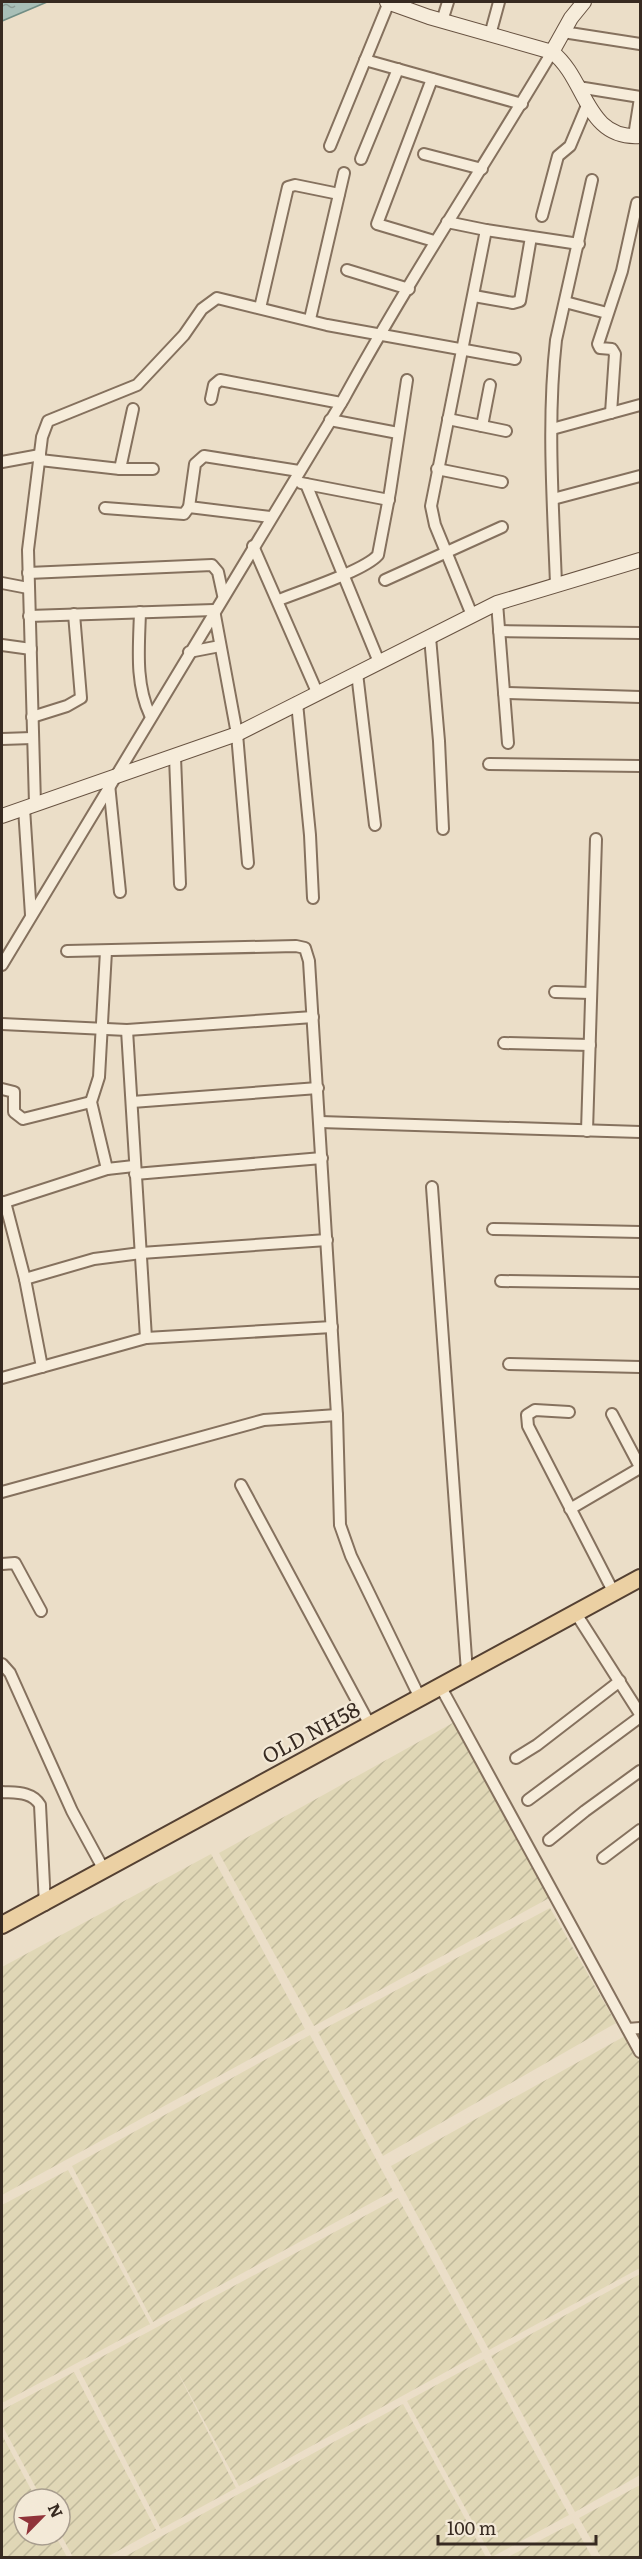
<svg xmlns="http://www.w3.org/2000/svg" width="642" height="2559" font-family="Literata,serif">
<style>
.farmland{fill:url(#farmland-furrows)}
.water{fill:url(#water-ripples);stroke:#708d84;stroke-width:1.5}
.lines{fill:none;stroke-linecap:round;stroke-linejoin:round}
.street-casing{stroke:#85715e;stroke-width:14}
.secondary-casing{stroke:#675241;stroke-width:16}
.primary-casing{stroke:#544032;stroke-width:20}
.street{stroke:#f6ecda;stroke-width:10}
.secondary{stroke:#f6ecda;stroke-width:14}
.primary{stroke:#ebd0a3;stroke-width:16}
.labels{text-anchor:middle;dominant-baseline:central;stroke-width:4.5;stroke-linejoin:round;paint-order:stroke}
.street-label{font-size:21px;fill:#372a21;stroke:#f3e9d7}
</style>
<defs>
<pattern id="farmland-furrows" width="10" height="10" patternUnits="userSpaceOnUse" patternTransform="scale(1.5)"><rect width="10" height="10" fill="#e0d7b6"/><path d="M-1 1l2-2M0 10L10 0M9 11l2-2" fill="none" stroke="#c1b99c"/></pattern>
<pattern id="water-ripples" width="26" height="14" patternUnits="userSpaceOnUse" patternTransform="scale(1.5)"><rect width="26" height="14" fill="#a8bfb7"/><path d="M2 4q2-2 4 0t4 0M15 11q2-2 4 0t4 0" fill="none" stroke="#8a9b94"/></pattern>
</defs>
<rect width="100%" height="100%" fill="#ebdec8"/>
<g class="farmland">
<polygon points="458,1720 551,1897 314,2026 219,1853"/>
<polygon points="211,1854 305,2029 2,2195 2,1967"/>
<polygon points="550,1908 616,2023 383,2156 318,2032"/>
<polygon points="310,2035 393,2191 153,2322 72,2166"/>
<polygon points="625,2036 640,2063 640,2268 489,2350 391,2166"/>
<polygon points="68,2170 150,2324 2,2403 2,2205"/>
<polygon points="398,2198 482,2352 239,2486 173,2363 236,2488 161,2529 79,2369"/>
<polygon points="640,2274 640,2475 575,2512 491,2356"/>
<polygon points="484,2359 569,2515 492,2557 407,2401"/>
<polygon points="74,2372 156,2530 107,2557 73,2557 60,2533 60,2499 42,2499 2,2425 2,2410"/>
<polygon points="403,2404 486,2557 124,2557"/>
<polygon points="2,2435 36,2499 24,2499 24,2535 55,2535 67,2557 2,2557"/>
<polygon points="640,2485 640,2557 601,2557 579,2518"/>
<polygon points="573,2523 592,2557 508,2557"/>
</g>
<polygon class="water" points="2,2 47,2 2,21"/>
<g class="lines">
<defs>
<g id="street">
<polyline points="442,21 448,2"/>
<polyline points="563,32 640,44"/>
<polyline points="490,35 499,2"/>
<polyline points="365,60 522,104"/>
<polyline points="432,79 377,224 434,241"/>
<polyline points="578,87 640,97"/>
<polyline points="634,136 640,98"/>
<polyline points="330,146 389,2"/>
<polyline points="424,154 482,169"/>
<polyline points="361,159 398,69"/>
<polyline points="542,216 558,156 570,146 588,103"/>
<polyline points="447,222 486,230 431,506 435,525 472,615"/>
<polyline points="486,230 579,244"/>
<polyline points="347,270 409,289"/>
<polyline points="474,296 513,303 520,301 531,237"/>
<polyline points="565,302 607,313"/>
<polyline points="260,308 288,187 295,185 339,194"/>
<polyline points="310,319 344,173"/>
<polyline points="211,399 214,385 220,380 341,403"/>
<polyline points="611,413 615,354 612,349 600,348 598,344 622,271 637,203"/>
<polyline points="448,419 506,431"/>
<polyline points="330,420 398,433"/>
<polyline points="482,426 490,385"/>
<polyline points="552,429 640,405"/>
<polyline points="40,460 120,469 153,469"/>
<polyline points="2,462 40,455"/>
<polyline points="120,469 133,409"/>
<polyline points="437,469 502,482"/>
<polyline points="301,483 389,500"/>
<polyline points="306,484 379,662"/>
<polyline points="553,499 640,476"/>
<polyline points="189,507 270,517"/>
<polyline points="105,508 184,514 189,507 195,464 204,456 299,471"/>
<polyline points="253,546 317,692"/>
<polyline points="28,573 212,565 218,572 223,595"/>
<polyline points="385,580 502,527"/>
<polyline points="2,583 28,588"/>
<path d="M556,584C553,503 547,420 556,340L592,180"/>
<path d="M279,600C301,591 364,571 378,555L390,492L407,380"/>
<polyline points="497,603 508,743"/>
<path d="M140,612C139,647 135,683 150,715"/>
<polyline points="29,616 214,610 237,734 248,863"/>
<polyline points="499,631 640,633"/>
<polyline points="430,637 439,741 443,829"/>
<polyline points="2,645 31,649"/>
<polyline points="189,652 220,646"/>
<polyline points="357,673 375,825"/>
<polyline points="504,693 640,697"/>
<polyline points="297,703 310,835 313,898"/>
<polyline points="32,717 67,706 81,698 74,614"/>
<polyline points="2,739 32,738"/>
<polyline points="175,757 180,884"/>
<polyline points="489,764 640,766"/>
<polyline points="109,784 120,892"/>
<polyline points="35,804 28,550 42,437 48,421 137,385 184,335 202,309 217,298 327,325 515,359"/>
<polyline points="24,808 31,915"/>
<polyline points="67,951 296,946 305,948 309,961 337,1415 340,1525 351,1556 420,1698"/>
<polyline points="106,951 99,1077 91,1102 107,1169"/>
<path d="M2,965L343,400C408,281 483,168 552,52"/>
<polyline points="555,992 591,993"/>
<polyline points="2,1024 127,1030 313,1017"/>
<polyline points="127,1030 146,1338"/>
<polyline points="504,1043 590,1045"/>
<polyline points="2,1089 14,1092 14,1112 23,1119 91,1102"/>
<polyline points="132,1102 318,1088"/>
<polyline points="320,1122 640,1132"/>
<polyline points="587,1131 596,839"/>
<polyline points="135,1174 322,1158"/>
<polyline points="432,1187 467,1672"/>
<polyline points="5,1202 25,1279 42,1367"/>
<polyline points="2,1203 107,1169 134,1166"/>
<polyline points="493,1229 640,1232"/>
<polyline points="25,1279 94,1259 141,1253 327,1240"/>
<polyline points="501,1281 640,1283"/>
<polyline points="509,1364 640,1367"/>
<polyline points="2,1378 146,1338 332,1327"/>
<polyline points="569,1412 535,1410 527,1415 528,1426 614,1593"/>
<polyline points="612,1414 640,1467"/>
<polyline points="241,1485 370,1725"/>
<polyline points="2,1492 264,1420 337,1415"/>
<polyline points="570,1509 640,1468"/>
<polyline points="2,1564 15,1563 41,1611"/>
<polyline points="575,1612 640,1714"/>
<polyline points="2,1664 10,1673 72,1811 104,1870"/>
<polyline points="444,1693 640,2052"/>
<polyline points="516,1758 537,1745 620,1681"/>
<path d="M2,1792C15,1793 32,1791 40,1805L45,1905"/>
<polyline points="528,1800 640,1717"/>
<polyline points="549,1840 585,1811 640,1771"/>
<polyline points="603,1858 640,1830"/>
<polyline points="628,2029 640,2028"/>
</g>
<g id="secondary">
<path d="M387,2L429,17L552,52C587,79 585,140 640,136"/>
<polyline points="552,52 571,18 584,2"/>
<polyline points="2,816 237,734 497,603 640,560"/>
</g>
<polyline id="primary" points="2,1925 640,1578"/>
</defs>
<use href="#street" class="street-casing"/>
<use href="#secondary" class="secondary-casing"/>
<use href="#primary" class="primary-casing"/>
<use href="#street" class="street"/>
<use href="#secondary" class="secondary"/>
<use href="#primary" class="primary"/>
</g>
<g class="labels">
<g class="street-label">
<text transform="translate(310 1731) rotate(-28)">OLD NH58</text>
</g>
</g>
<rect width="642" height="2559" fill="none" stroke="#372a21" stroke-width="6"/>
<g transform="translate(42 2517) rotate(65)"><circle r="28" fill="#f3e9d7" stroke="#a89d8e" stroke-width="1.5"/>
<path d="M0-4.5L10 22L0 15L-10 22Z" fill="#903339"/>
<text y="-9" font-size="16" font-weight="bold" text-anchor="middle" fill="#372a21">N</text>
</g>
<path d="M438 2535v9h158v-9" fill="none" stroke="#372a21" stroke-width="3"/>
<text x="447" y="2535" font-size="18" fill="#372a21" stroke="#f3e9d7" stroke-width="4.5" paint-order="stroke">100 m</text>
</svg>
